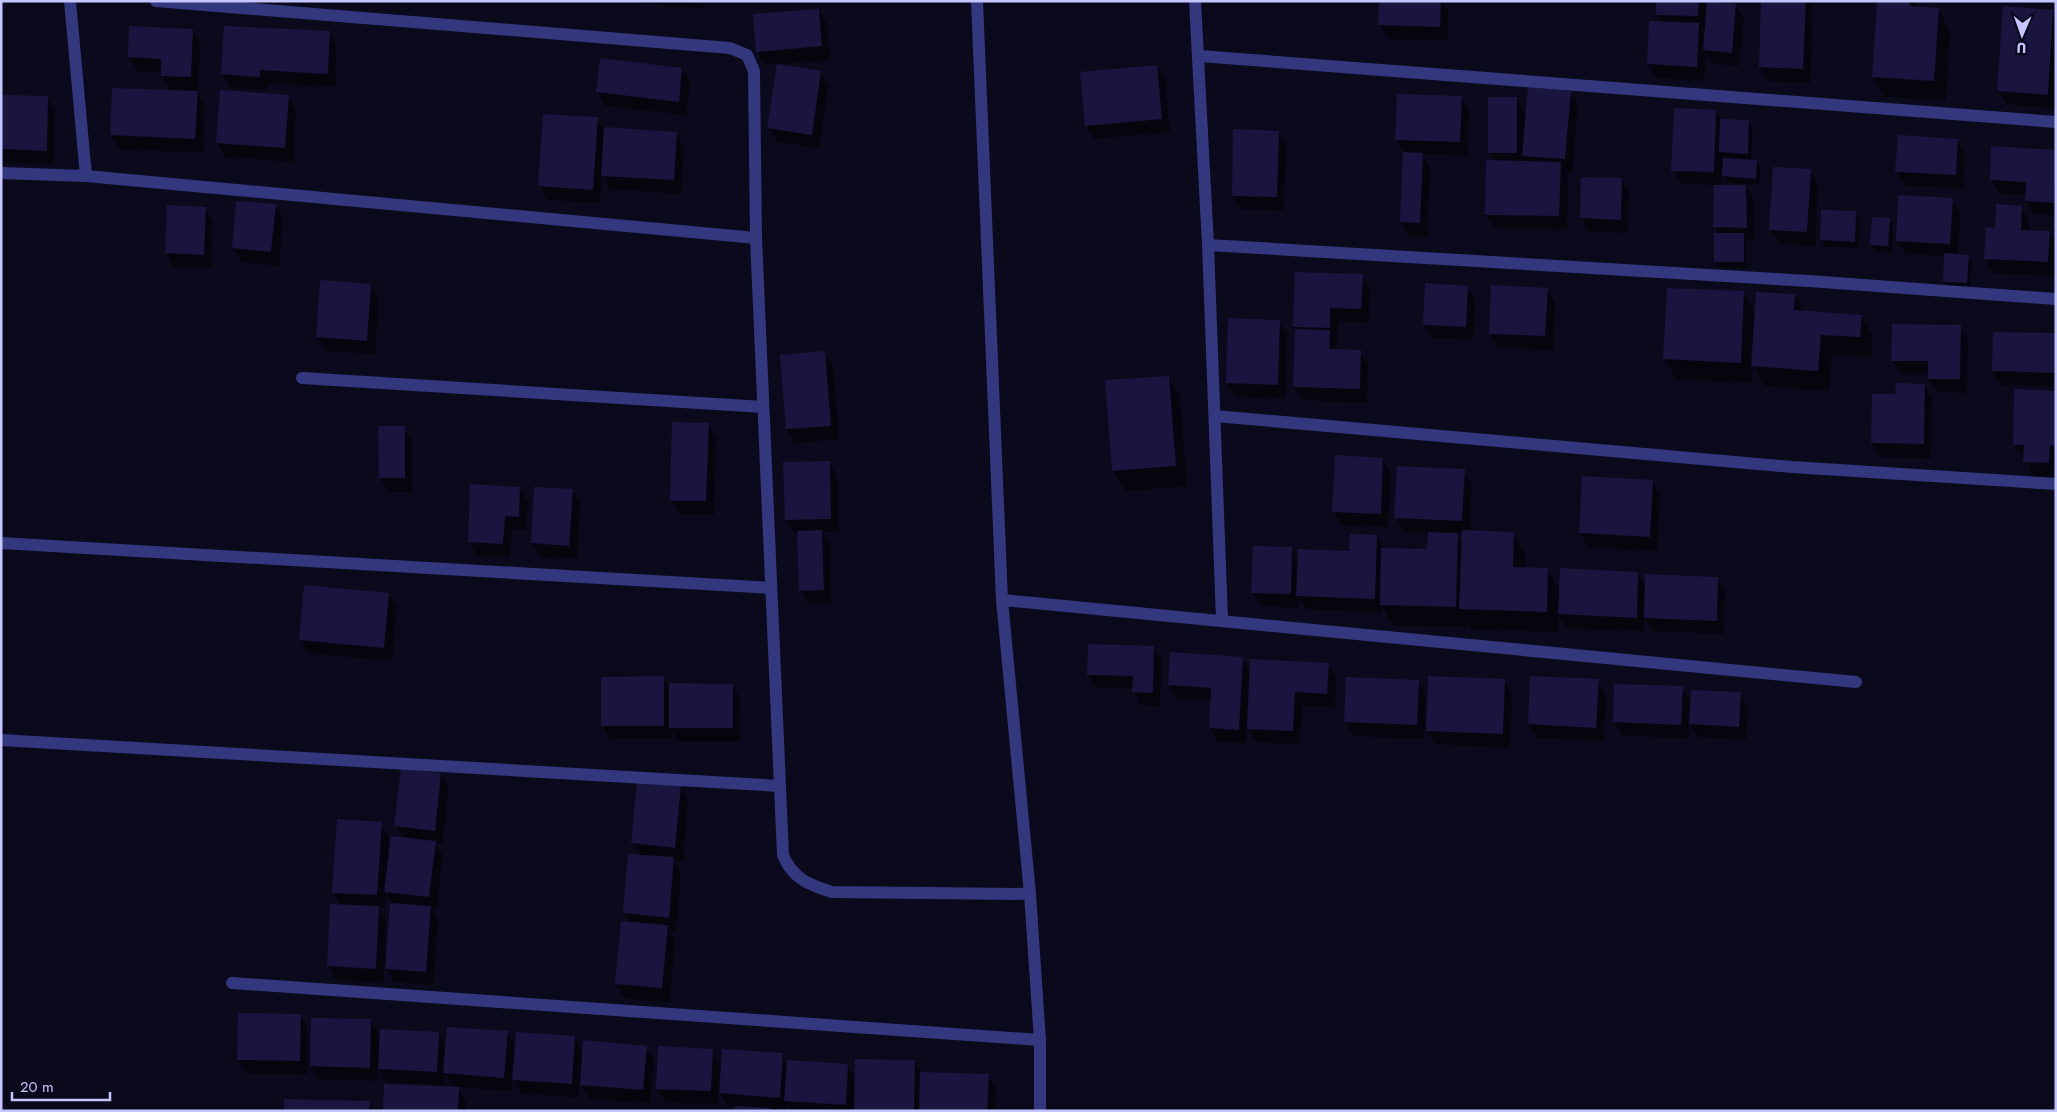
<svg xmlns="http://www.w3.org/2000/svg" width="2057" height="1112" font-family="Jost,sans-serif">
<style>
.shadow{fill:#0007;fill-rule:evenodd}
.building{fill:#19153e}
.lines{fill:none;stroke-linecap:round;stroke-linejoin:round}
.minor{stroke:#32377e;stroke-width:12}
</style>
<rect width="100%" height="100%" fill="#0b0a1c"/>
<g class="shadow">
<polygon points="622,1 704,1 703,9"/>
<polygon points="1380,1 1442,1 1448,12 1448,40 1388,39 1380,25"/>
<path d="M1657,1H1707L1736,5L1744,19L1739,66L1712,64L1706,53L1704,81L1656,78L1648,64L1651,22L1661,23L1657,15ZM1701,30H1706L1705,36Z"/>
<polygon points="1763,1 1810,1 1813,6 1810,83 1768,81 1760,67"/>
<polygon points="1878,1 1915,1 1919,8 1938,9 1950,30 1946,101 1885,97 1873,76"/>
<polygon points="819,10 827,24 830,60 765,65 757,51"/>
<polygon points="2053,12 2056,17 2055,108 2006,104 1998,90"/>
<polygon points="193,30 200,44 198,91 196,91 205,106 203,153 119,149 111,135 171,91 162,76 162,72 137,71 129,57"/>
<polygon points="329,33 337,46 335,87 268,83 267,90 230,88 222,74"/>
<polygon points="1157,66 1165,80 1170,132 1094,139 1086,126"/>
<polygon points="682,69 690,82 686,115 605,106 598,92"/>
<polygon points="820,72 828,86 819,148 777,142 769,128"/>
<polygon points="1570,92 1578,106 1572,173 1565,172 1568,176 1567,229 1494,228 1486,214 1494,161 1489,153 1517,98 1527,116"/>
<polygon points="1,96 47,97 55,111 54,164 1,162"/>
<polygon points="288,97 296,110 293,162 225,157 217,143"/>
<polygon points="1461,97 1469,111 1468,156 1422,154 1430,168 1427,237 1409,236 1401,222 1404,153 1396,140"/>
<polygon points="1715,111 1721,121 1748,122 1752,128 1751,161 1756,161 1760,168 1759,185 1727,183 1721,173 1721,186 1746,186 1754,200 1754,241 1747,241 1747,268 1719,268 1715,261 1719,235 1715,227 1715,185 1681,184 1673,170"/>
<polygon points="544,115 597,118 605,133 676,133 684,147 681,194 610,189 602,175 600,203 547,200 539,186"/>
<polygon points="1278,132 1286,146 1284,210 1241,209 1233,196"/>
<polygon points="1957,140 1965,154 1963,189 1905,185 1897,171"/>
<polygon points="2056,151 2056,216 2034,214 2026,201 2026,195 1999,193 1991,179"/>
<polygon points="1810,170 1818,184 1815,246 1779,243 1771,230"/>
<polygon points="1582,178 1621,179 1629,193 1628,233 1589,232 1581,218"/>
<polygon points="1952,200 1960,213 1958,255 1968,256 1972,263 1970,290 1948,288 1944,282 1945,256 1905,254 1897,241"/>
<polygon points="275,205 283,219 279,266 241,262 233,248"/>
<polygon points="168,207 205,208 213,222 211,268 174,267 167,253"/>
<polygon points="2021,207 2029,221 2029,231 2049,232 2056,244 2055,276 1993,273 1985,259 1996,229"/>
<polygon points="1856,212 1860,219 1859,248 1825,247 1821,240"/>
<polygon points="1889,220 1893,226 1892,252 1875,251 1871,245"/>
<polygon points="1362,275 1370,289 1369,322 1338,321 1337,342 1335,342 1337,351 1360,352 1368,365 1367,403 1302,400 1294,387 1296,330 1294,327"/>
<polygon points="371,285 379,299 375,354 326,351 318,337"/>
<polygon points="1467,287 1475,301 1473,340 1433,338 1425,325"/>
<polygon points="1547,289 1555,303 1553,350 1498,347 1490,333"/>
<polygon points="1743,292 1756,315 1795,295 1804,312 1861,316 1873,336 1871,357 1832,355 1829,391 1764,386 1753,366 1752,383 1676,379 1664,359"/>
<polygon points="1279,321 1287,335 1285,399 1235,396 1227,383"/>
<polygon points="1960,327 1968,340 1967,393 1937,392 1929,379 1929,374 1901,374 1893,361"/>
<polygon points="1994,333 2056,334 2056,386 2001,385 1993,371"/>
<polygon points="825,353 833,366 839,439 795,443 787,429 781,356"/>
<polygon points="1169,377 1180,397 1187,486 1125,491 1113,471"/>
<polygon points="1924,385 1932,399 1931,458 1880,457 1872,443 1873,395 1896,395"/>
<polygon points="2056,392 2056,477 2033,476 2025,458 2022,458 2014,444"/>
<polygon points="708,425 716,438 714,515 679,514 671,500"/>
<polygon points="380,427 404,428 412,441 412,492 388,492 380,478"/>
<polygon points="1383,459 1391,473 1388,527 1341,525 1333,511"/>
<polygon points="829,462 837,476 839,532 822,532 830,545 831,603 808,604 800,590 798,533 794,533 786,519"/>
<path d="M1464,471L1472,484L1469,532L1513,533L1525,554V568L1547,569L1560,591L1638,573L1646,588L1717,578L1725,592L1724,634L1653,631L1644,617V631L1567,628L1558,613V632L1472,629L1467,621V627L1393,625L1382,606V613L1306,609L1299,597L1298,608L1261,606L1253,593L1291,548L1299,561L1350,553L1377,536L1384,549L1428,550L1429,533L1404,532L1396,518ZM1457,534H1463V544Z"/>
<polygon points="1584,477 1652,481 1660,495 1657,551 1588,547 1580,533"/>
<polygon points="520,488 528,502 526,530 512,529 510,557 477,556 469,542"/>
<polygon points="572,490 580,504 577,559 540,557 532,543"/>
<polygon points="389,594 397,608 392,661 308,653 300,639"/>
<polygon points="1154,647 1162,661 1160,706 1141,705 1134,689 1096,688 1088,674"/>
<polygon points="1242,658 1251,673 1328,664 1336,678 1335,707 1302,706 1300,744 1256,742 1247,726 1246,743 1218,742 1210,728 1212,701 1177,699 1169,685"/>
<polygon points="663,677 670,689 733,685 740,699 741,741 678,741 671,730 672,739 610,739 603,726"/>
<polygon points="1504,680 1512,694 1510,748 1435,744 1427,731"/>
<polygon points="1598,680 1606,694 1604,741 1537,738 1529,724"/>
<polygon points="1418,682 1426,695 1424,739 1353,736 1345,722"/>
<polygon points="1682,688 1692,704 1740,693 1748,707 1746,740 1698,737 1689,722 1689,738 1622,736 1614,722"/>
<path d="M402,771L441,775L449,788L442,844H436L443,856L436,910H432L438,921L433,985L394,982L384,965V982L336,980L328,966L331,905L341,906L334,892L381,823L389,837L388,855H390L403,838L396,826ZM386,891L393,905L387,959H385L386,921L379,908H385Z"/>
<polygon points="680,787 688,801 683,861 674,860 681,872 676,931 669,930 675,940 670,1002 624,998 616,984 630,923 624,913 629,855 640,856 633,843"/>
<polygon points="300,1015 308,1029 307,1074 246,1073 238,1059"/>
<polygon points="371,1021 381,1038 439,1033 447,1047 507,1032 516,1048 574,1037 584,1053 646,1047 654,1061 650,1103 589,1099 580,1083 579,1098 521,1093 513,1078 511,1091 458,1087 466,1102 466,1111 385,1111 454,1088 445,1074 445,1085 387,1082 378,1066 377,1081 319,1079 311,1066"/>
<polygon points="712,1050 722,1068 782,1054 786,1062 847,1065 856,1080 914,1061 921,1073 988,1075 996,1089 995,1111 855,1111 854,1108 853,1111 791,1111 788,1104 787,1111 736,1111 737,1107 728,1107 719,1091 718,1105 665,1102 657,1089"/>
<polygon points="369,1102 374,1111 285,1111"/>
</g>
<g class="building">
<polygon points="1379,1 1441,1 1440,27 1378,25"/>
<polygon points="1656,1 1699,1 1698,16 1656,15"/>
<polygon points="1707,1 1736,4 1732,53 1703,50"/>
<polygon points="1761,1 1806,1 1803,69 1759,67"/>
<polygon points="1877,1 1910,1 1910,6 1939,8 1934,81 1872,77"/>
<polygon points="2003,6 2053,10 2048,95 1997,91"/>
<polygon points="819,9 822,46 756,52 753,14"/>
<polygon points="1649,21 1699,23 1697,67 1647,64"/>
<polygon points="129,26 193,29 191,77 161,76 161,59 128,57"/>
<polygon points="224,26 330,31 328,74 260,70 260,77 221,74"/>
<polygon points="600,58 682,68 679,102 596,92"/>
<polygon points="777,64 821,71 812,135 767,128"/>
<polygon points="1157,65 1162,119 1085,126 1080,72"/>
<polygon points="1528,87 1571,91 1565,159 1522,156"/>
<polygon points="112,88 198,91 195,139 110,135"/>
<polygon points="220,90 289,95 285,148 216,143"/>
<polygon points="1397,94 1462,96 1460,142 1395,140"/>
<polygon points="1,95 48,96 47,151 1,149"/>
<rect x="1488" y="97" width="29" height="56"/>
<polygon points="1674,108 1716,110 1714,172 1671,171"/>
<polygon points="543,114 598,117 593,190 538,186"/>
<polygon points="1720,119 1749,120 1748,154 1719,152"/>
<polygon points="604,127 677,132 674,180 601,176"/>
<polygon points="1233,129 1279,131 1277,197 1232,196"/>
<polygon points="1898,135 1958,139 1956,175 1895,172"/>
<polygon points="1991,146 2056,150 2054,203 2025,201 2026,182 1990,180"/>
<polygon points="1403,152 1423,153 1420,223 1400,222"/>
<polygon points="1723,158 1757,160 1756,179 1722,176"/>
<polygon points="1486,160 1561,162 1559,216 1485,215"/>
<polygon points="1773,167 1811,169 1807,232 1769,230"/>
<polygon points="1581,177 1622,178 1621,220 1580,218"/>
<polygon points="1714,185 1746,185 1747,228 1713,227"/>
<polygon points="1898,195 1953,198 1950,244 1896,241"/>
<polygon points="236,201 276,204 271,252 232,248"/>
<polygon points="1996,204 2022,206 2021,230 2050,231 2048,262 1984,259 1986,227 1995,228"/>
<polygon points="167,205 206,207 204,255 165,253"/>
<polygon points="1821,210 1856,211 1855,242 1820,240"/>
<polygon points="1872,217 1890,218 1888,246 1870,245"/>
<rect x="1714" y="233" width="30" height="29"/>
<polygon points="1944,253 1969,255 1967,283 1943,282"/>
<polygon points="1295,272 1363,274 1361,309 1330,308 1330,328 1293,327"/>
<polygon points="320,280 371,284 367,341 316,337"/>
<polygon points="1425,283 1468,286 1466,327 1423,325"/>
<polygon points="1491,285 1548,288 1545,336 1489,334"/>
<polygon points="1667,288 1744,291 1741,363 1663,359"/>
<polygon points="1756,292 1795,294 1794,310 1862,315 1860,337 1821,335 1818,371 1751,366"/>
<polygon points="1228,318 1280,320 1278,385 1226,383"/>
<polygon points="1892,324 1961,325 1960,379 1928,379 1928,361 1891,361"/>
<polygon points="1295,329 1330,330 1329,349 1361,350 1360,389 1293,387"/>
<polygon points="1993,332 2056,333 2056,373 1992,371"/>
<polygon points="825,351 831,426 786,429 780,355"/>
<polygon points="1169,376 1176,466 1112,471 1105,380"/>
<polygon points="1896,383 1925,384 1924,444 1871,443 1872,394 1895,394"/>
<polygon points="2014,389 2056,391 2056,446 2050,445 2049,463 2023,462 2024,445 2013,445"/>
<polygon points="672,422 709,423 706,501 670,501"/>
<polygon points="378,426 405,426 405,478 379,478"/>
<polygon points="1335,455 1383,458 1381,514 1332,512"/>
<polygon points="830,461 831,519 785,520 783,462"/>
<polygon points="1397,466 1465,469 1462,521 1394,518"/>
<polygon points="1582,476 1653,480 1650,537 1579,533"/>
<polygon points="470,484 520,487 519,517 505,516 503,544 468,542"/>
<polygon points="534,487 573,489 569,546 531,543"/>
<polygon points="822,530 824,590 799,591 797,531"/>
<polygon points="1462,530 1514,532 1513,567 1548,568 1547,612 1459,609"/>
<polygon points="1428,532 1458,533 1456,607 1380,605 1381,548 1427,549"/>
<polygon points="1350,534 1377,535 1375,599 1296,596 1298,549 1349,551"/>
<polygon points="1253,546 1292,547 1291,594 1251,593"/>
<polygon points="1560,568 1638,572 1637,618 1558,614"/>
<polygon points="1645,574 1718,577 1717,621 1644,618"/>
<polygon points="304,585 389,593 384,648 299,640"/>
<polygon points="1088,644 1154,646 1153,693 1132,692 1133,676 1087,675"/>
<polygon points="1170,652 1243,657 1239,730 1209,728 1211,688 1168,685"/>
<polygon points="1250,659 1329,663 1327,694 1295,692 1293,731 1247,729"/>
<polygon points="664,676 664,726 601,726 601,677"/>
<polygon points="1428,676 1505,679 1503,734 1426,731"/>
<polygon points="1530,676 1599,679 1596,728 1528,724"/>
<polygon points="1346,677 1419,680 1417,725 1344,722"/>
<polygon points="669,683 733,684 733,728 669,728"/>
<polygon points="1614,684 1683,686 1681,725 1613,722"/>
<polygon points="1691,690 1741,692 1739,727 1689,724"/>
<polygon points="401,769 441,773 435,831 394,826"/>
<polygon points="637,782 681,786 675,848 631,843"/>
<polygon points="337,819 382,822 377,895 332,893"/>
<polygon points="391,836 436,841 429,897 384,892"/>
<polygon points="628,854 674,857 669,918 623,913"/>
<polygon points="390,903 431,906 426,972 385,969"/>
<polygon points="330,904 379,906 376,969 327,966"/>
<polygon points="621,921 668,925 662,988 615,984"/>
<polygon points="238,1013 301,1014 300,1061 237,1060"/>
<polygon points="311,1018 371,1019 370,1068 310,1066"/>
<polygon points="447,1027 508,1031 504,1078 443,1073"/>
<polygon points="380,1029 439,1032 437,1072 378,1069"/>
<polygon points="516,1032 575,1036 572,1084 512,1080"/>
<polygon points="583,1040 647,1046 643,1090 580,1085"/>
<polygon points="658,1046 713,1049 711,1091 656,1089"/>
<polygon points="722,1049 783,1053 780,1098 719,1093"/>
<polygon points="855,1059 915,1060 914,1111 854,1111"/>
<polygon points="787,1060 848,1064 846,1105 784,1101"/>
<polygon points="920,1072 989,1074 987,1111 919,1111"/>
<polygon points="384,1084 459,1087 458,1111 383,1111"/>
<polygon points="284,1099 370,1101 369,1111 284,1111"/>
<polygon points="735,1106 771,1108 771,1111 735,1111"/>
</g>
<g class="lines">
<g class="minor">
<polyline points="70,1 86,176 756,238"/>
<path d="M156,1L730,48L747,55L754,71L756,238L783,855C792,878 809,885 832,892L1030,894"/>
<polyline points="977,1 1002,600 1030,894 1040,1040 1040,1111"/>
<polyline points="1195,1 1208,245 1222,619"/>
<polyline points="1200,56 2056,122"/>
<polyline points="1,173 86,176"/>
<polyline points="1208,245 1809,281 2056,299"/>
<polyline points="302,378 763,407"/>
<polyline points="1215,416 1792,467 2056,484"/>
<polyline points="1,543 771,588"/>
<polyline points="1002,600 1856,682"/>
<polyline points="1,740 780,786"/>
<polyline points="232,983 1040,1040"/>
</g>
</g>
<rect width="2057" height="1112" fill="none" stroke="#c5c5ff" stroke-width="5"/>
<g transform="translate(2022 35) rotate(182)" stroke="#0b0a1c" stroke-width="4" paint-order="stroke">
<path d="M0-4L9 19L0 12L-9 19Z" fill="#c5c5ff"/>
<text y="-8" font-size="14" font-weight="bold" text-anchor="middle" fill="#c5c5ff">U</text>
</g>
<path d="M12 1092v8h98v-8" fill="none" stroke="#c5c5ff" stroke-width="2.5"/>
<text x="20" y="1092" font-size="15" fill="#c5c5ff" stroke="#0b0a1c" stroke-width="4" paint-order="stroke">20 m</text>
</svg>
